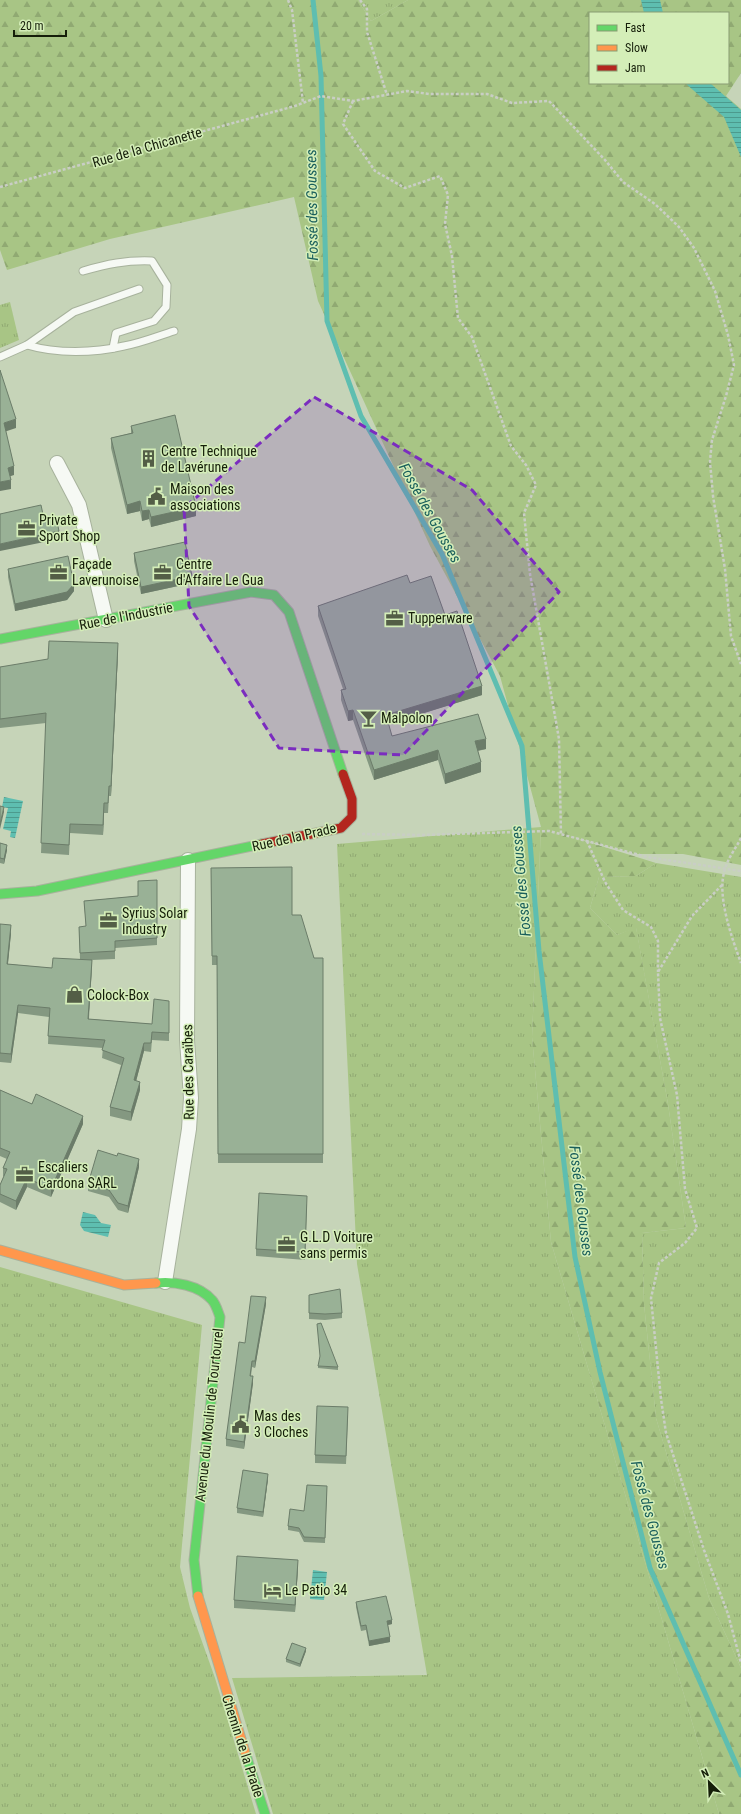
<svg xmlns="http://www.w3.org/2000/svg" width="741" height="1814" font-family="'Roboto Condensed',sans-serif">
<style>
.grass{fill:url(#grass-tufts)}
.forest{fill:url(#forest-firs);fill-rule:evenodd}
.water{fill:url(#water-rules)}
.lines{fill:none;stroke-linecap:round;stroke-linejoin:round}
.stream{stroke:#5ebeb0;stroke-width:5}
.lane-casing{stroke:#a7b29c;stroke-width:9}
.street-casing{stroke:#a7b29c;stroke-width:16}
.fast-casing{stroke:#a7b29c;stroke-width:11}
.slow-casing{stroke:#a7b29c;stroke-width:11}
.jam-casing{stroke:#a7b29c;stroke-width:11}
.path{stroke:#c9cec5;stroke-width:2.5;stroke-dasharray:3 2;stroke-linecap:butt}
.lane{stroke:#f6f9f4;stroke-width:7}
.street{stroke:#f6f9f4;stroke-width:14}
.fast{stroke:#63d668;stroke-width:9}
.slow{stroke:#ff974d;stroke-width:9}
.jam{stroke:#b3261e;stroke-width:9}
.wall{fill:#849881}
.shaded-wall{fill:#6b7c69}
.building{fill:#99b196;stroke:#6b7c69}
.marked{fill:#7b2cbf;fill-opacity:0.2;stroke:#7b2cbf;stroke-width:3;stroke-dasharray:8 5;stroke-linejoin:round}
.labels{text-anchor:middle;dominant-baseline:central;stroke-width:3;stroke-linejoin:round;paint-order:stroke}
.street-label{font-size:14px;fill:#151e09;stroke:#d4eeb8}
.poi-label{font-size:14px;fill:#151e09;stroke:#d4eeb8;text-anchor:start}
.water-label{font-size:15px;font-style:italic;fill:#1a5f5b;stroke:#d4eeb8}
</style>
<defs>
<pattern id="grass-tufts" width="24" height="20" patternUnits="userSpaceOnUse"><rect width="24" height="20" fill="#a8c585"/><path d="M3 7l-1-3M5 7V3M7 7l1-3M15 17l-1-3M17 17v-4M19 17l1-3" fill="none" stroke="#90a972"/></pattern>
<pattern id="forest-firs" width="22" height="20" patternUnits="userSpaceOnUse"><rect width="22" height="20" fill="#a8c585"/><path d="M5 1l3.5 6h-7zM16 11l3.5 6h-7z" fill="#90a972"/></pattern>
<pattern id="water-rules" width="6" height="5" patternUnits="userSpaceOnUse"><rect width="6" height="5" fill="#5ebeb0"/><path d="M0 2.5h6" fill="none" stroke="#4c9a8d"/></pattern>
</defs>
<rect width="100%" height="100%" fill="#c6d4b8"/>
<g class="grass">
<polygon points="358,0 408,0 371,21"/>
<polygon points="10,302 19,340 0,348 0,305"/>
<polygon points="541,827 532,1037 551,1242 719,1814 273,1814 232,1678 427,1675 357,1264 337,844"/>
<polygon points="656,863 741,877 741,1668 709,1598 656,1418 644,1304 642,1233 686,1228 668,1104 636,928 617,935 590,908 599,877 636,876"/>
<polygon points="0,1267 202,1325 180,1567 190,1608 215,1678 256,1814 0,1814"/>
</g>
<path class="forest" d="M0,0H358L371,21L408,0H741V73L726,96L741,109V865L683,854H635L569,836L656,863L636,876L599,877L590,908L617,935L636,927L668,1104L686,1228L642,1233L644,1304L656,1418L709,1598L741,1668V1814H719L551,1242L532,1037L541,827L500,676L430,546L318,301L294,197L110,239L7,270L0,250ZM590,13H728V83H590Z"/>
<g class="water">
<polygon points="641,0 660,0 663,13 644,13"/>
<polygon points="685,83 710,83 741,110 741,157 724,117"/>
<polygon points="4,797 23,801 15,838 10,837 11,831 3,829 8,808 2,807"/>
<polygon points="83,1212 95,1215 101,1223 111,1225 108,1237 84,1231 80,1225"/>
<polygon points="313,1570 327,1572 324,1600 310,1599"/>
</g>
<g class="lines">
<polyline class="stream" points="313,0 321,76 327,321 361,416 442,554 522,746 539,951 575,1257 600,1372 650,1568 741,1775"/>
<defs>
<g id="lane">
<path d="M83,271C107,264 126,260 152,261L167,285L166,307L154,321L116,333L113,348"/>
<path d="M27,345C57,354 94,353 124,346C141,343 158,336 174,331"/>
<polyline points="0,357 27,345 74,312 139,289"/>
</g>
<g id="street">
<polyline points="57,463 79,505 106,620"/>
<polyline points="165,1282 189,1129 191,1098 187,1040 188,860"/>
</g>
<g id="fast">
<polyline points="0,639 251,592 274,595 289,612 343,774"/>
<polyline points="0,894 37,891 262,844"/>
<path d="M156,1283C174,1281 199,1285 212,1300C216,1304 218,1312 220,1317L194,1560L198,1596"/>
<polyline points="245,1752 265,1814"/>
</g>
<g id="slow">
<polyline points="0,1250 124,1285 156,1283"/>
<polyline points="198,1596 245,1752"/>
</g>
<polyline id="jam" points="262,844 341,828 352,817 352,799 343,774"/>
</defs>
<use href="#lane" class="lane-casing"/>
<use href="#street" class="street-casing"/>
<use href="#fast" class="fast-casing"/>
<use href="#slow" class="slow-casing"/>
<use href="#jam" class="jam-casing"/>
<g class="path">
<polyline points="288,0 292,10 303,103"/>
<polyline points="360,0 367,9 367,32 387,95"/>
<polyline points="353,101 343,124 375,171 405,188 440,176 448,195 445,224 452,256 458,318 472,337 511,446 526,465 536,485 524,513 530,574 559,739 561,835"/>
<polyline points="0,187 295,106 321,96 353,101 407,91 429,94 487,94 512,103 549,101 605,160 623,182 655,204 679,227 694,248 715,291 728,335 734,365 726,396 712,440 710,461 713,496 725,569 731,636 741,664"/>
<polyline points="362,834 420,835 549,831 647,857 741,871"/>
<path d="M741,838C736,848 728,858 725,869C716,895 732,938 741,963"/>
<polyline points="587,841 605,882 623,910 651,927 658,941 658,972"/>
<polyline points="722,885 692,916 658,972 660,1018 677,1095 685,1189 697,1228 685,1243 659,1263 651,1298 661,1399 666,1433 704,1550 728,1614 741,1663"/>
</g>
<use href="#lane" class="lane"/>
<use href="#street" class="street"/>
<use href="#fast" class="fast"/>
<use href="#slow" class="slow"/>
<use href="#jam" class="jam"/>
</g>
<g class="wall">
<polygon points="131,426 196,516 151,527 149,519 142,521 140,511 127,514 111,448 111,438 131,433"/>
<polygon points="134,553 192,583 141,594 134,561"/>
<polygon points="8,569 74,591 67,600 15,611 8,577"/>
<polygon points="410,583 445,615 482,695 388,724 392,736 486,749 478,751 481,772 445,784 438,760 374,780 353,720 348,721 341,700 341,690 343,689 318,616 318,606"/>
<polygon points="118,653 111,796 109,796 108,813 104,813 103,835 70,833 69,855 41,853 46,723 0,728 0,667"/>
<polygon points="0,843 7,850 4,864 0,863"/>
<polygon points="211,868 292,915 314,958 323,958 323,1163 218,1163 217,965 212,965"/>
<polygon points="157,880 157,945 115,948 115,959 92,960 89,1019 152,1024 169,1001 169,1041 152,1040 151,1052 144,1051 136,1081 140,1090 131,1121 110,1116 110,1107 121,1065 102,1058 103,1048 48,1044 49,1017 18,1013 11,1063 0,1062 0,924 11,933 8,964 52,968 80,959 79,927 86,927 84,901 138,896"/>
<polygon points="0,1090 32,1104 83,1124 51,1197 27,1187 16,1210 0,1202 0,1185 4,1176 3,1176 3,1168 7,1159 0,1156"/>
<polygon points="139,1167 128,1213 118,1210 109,1197 88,1191 88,1184"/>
<polygon points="307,1204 305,1260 256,1256 256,1249"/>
<polygon points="309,1295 342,1313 342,1318 325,1320 309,1319"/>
<polygon points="266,1304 255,1368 252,1367 251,1376 253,1383 244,1449 226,1446 226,1439 245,1343"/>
<polygon points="318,1366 338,1367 338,1370 318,1368"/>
<polygon points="348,1415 346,1464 315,1463 315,1455"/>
<polygon points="268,1479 263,1517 237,1513 237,1508"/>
<polygon points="327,1486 325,1543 304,1542 299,1532 288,1530 288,1526 304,1511"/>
<polygon points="298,1568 295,1612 234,1608 234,1600"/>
<polygon points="356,1602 392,1624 388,1625 390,1642 369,1646 366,1630 361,1631 356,1607"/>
<polygon points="306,1651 300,1667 286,1662 286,1659"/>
</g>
<g class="shaded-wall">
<polygon points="16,419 16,428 4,432 4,423"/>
<polygon points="14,466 14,475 8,477 8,468"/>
<polygon points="11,480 11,489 0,491 0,482"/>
<polygon points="140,501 140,511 127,514 127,505"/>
<polygon points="196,507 196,516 151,527 151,517"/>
<polygon points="149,510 149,519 142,521 142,511"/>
<polygon points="59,531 59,539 0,551 0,544"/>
<polygon points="192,576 192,583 141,594 141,587"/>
<polygon points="74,584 74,591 67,600 15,611 15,604"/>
<polygon points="118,643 118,653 111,796 111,786"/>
<polygon points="482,686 482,695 386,725 386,715"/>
<polygon points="353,710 353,720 348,721 348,711"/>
<polygon points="486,739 486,749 475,751 475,741"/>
<polygon points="438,750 438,760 374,780 374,770"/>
<polygon points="481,762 481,772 445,784 445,774"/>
<polygon points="104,803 104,813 103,835 103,825"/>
<polygon points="4,807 4,812 0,829 0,824"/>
<polygon points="7,845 7,850 4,864 4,859"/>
<polygon points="11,925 11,933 7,972 7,964"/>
<polygon points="92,960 92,968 88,1027 88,1019"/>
<polygon points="18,1005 18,1013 11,1063 11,1054"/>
<polygon points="144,1043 144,1051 134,1089 134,1080"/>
<polygon points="140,1082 140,1090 131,1121 131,1112"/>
<polygon points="83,1116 83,1124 51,1197 51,1189"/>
<polygon points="139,1159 139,1167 128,1213 128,1206"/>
<polygon points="27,1178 27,1187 16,1210 16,1201"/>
<polygon points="266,1297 266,1304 255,1368 255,1361"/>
<polygon points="253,1376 253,1383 244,1449 244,1442"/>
<polygon points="268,1474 268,1479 263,1517 263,1512"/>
<polygon points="298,1560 298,1568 295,1612 295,1605"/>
<polygon points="392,1620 392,1624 387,1625 387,1621"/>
<polygon points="390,1637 390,1642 369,1646 369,1641"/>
<polygon points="306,1648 306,1651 300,1667 300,1664"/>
</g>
<g class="building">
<polygon points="0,370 16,419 4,423 14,466 8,468 11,480 0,482"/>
<polygon points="175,415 196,507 151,517 149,510 142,511 140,501 127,505 111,438 133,433 131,426"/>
<polygon points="41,505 44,519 56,517 59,531 0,544 0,514"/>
<polygon points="185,542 192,576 141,587 134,553"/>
<polygon points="68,556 74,584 67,592 15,604 8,569"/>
<polygon points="407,575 410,583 431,576 445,615 457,611 482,686 386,715 392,736 478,714 486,739 475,741 481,762 445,774 438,750 374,770 353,710 348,711 341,690 346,689 318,606"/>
<polygon points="49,641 118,643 111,786 109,786 108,803 104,803 103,825 70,824 69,845 41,843 46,713 0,719 0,667 48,659"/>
<polygon points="0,806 4,807 0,824"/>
<polygon points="0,843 7,845 4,859 0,858"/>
<polygon points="292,867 292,915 301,915 314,958 323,958 323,1154 218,1154 217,956 212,956 211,868"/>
<polygon points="157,880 157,938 115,941 115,951 80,953 79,927 86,926 84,901 138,896 138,881"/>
<polygon points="0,924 11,925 7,964 52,968 53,958 92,960 88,1019 152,1024 154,999 169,1001 169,1033 152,1032 151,1043 144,1043 134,1080 140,1082 131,1112 110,1107 124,1058 102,1050 105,1040 48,1036 50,1008 18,1005 11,1054 0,1053"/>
<polygon points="0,1090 32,1104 36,1094 83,1116 51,1189 27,1178 16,1201 0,1194 0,1185 7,1169 3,1168 10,1152 0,1148"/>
<polygon points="98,1150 117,1156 118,1153 139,1159 128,1206 118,1203 109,1190 88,1184"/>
<polygon points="259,1193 307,1196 305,1252 256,1249"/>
<polygon points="340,1289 342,1313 325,1314 309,1313 309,1295"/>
<polygon points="251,1296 266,1297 255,1361 252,1361 250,1376 253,1376 244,1442 226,1439 239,1342 245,1343"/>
<polygon points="321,1323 338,1367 318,1366 320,1356 317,1324"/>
<polygon points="317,1406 348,1407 346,1456 315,1455"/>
<polygon points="243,1470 268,1474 263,1512 237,1508"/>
<polygon points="307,1485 327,1486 325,1538 304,1537 299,1528 288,1526 290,1509 304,1511"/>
<polygon points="237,1556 298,1560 295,1605 234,1600"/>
<polygon points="386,1596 392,1620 387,1621 390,1637 369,1641 366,1625 361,1626 356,1602"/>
<polygon points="292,1643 306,1648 300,1664 286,1659"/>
</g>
<path class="marked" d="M314,397L472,490L559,592L403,755L279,748L189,606L184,508Z"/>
<defs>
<symbol id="building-bare" viewBox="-9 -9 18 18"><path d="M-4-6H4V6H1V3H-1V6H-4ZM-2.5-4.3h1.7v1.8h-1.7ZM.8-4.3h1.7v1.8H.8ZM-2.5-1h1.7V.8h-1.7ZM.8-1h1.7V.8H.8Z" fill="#535e46" stroke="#d4eeb8" stroke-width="2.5" paint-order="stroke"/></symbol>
<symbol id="civic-bare" viewBox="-9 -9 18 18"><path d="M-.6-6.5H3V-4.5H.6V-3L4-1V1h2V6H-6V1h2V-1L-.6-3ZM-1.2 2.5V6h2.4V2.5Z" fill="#535e46" stroke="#d4eeb8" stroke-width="2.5" paint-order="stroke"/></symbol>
<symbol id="office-bare" viewBox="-9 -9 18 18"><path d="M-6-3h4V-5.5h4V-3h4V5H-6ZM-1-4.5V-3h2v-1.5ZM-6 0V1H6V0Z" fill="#535e46" stroke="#d4eeb8" stroke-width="2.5" paint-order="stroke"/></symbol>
<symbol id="bar-bare" viewBox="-9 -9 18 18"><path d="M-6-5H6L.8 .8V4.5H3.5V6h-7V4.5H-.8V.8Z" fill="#535e46" stroke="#d4eeb8" stroke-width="2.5" paint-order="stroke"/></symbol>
<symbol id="shop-bare" viewBox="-9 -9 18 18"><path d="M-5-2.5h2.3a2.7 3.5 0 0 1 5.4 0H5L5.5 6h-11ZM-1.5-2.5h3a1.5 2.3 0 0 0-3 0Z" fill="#535e46" stroke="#d4eeb8" stroke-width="2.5" paint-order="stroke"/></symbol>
<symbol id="hotel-bare" viewBox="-9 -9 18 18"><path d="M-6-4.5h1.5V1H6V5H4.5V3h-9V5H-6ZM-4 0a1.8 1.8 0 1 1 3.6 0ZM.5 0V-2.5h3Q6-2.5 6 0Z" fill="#535e46" stroke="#d4eeb8" stroke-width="2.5" paint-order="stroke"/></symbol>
</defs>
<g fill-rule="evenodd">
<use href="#building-bare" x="136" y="446" width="25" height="25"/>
<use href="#civic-bare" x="144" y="484" width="25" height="25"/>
<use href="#office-bare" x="14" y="516" width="25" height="25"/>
<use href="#office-bare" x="46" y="560" width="25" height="25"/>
<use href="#office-bare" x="150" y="560" width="25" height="25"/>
<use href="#office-bare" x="382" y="606" width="25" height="25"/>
<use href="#bar-bare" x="356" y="706" width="25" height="25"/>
<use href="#office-bare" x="96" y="908" width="25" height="25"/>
<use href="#shop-bare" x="62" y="982" width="25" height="25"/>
<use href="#office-bare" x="12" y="1162" width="25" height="25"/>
<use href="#office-bare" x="274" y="1232" width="25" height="25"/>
<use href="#civic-bare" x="228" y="1412" width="25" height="25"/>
<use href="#hotel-bare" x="260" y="1578" width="25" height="25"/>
</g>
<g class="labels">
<g class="street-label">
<text transform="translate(147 147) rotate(-16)">Rue de la Chicanette</text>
<text transform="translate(126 616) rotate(-11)">Rue de l'Industrie</text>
<text transform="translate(294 837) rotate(-13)">Rue de la Prade</text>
<text transform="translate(188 1072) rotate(-91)">Rue des Caraïbes</text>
<text transform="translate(209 1415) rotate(-84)">Avenue du Moulin de Tourtourel</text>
<text transform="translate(243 1746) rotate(72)">Chemin de la Prade</text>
</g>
<g class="poi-label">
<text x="161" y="451">Centre Technique<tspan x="161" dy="16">de Lavérune</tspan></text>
<text x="170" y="489">Maison des<tspan x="170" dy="16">associations</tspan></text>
<text x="39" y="520">Private<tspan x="39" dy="16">Sport Shop</tspan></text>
<text x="72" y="564">Façade<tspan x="72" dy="16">Laverunoise</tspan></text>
<text x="176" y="564">Centre<tspan x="176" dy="16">d'Affaire Le Gua</tspan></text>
<text x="408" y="618">Tupperware</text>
<text x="381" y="718">Malpolon</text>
<text x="122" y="913">Syrius Solar<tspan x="122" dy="16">Industry</tspan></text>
<text x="87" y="995">Colock-Box</text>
<text x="38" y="1167">Escaliers<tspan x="38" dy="16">Cardona SARL</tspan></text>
<text x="300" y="1237">G.L.D Voiture<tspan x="300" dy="16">sans permis</tspan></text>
<text x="254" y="1416">Mas des<tspan x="254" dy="16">3 Cloches</tspan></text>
<text x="285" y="1590">Le Patio 34</text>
</g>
<g class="water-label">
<text transform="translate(312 205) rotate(-91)">Fossé des Gousses</text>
<text transform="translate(430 513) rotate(61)">Fossé des Gousses</text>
<text transform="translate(521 881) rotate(-95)">Fossé des Gousses</text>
<text transform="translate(581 1201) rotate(83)">Fossé des Gousses</text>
<text transform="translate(650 1515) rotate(75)">Fossé des Gousses</text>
</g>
</g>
<rect x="589" y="12" width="140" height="72" fill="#d4eeb8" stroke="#889b72"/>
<rect x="597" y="25" width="20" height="6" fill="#63d668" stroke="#889b72"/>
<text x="625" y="32" font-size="12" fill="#151e09">Fast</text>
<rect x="597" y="45" width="20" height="6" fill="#ff974d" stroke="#889b72"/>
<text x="625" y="52" font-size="12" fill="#151e09">Slow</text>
<rect x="597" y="65" width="20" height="6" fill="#b3261e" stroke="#889b72"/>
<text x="625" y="72" font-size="12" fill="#151e09">Jam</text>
<g transform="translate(709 1782) rotate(336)" stroke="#d4eeb8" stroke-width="3" paint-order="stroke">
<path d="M0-3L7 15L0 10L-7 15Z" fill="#151e09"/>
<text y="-6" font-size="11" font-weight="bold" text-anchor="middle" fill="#151e09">N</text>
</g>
<path d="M14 30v6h52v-6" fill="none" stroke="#151e09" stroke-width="2"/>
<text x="20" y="30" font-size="12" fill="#151e09" stroke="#d4eeb8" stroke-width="3" paint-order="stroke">20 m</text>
</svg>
